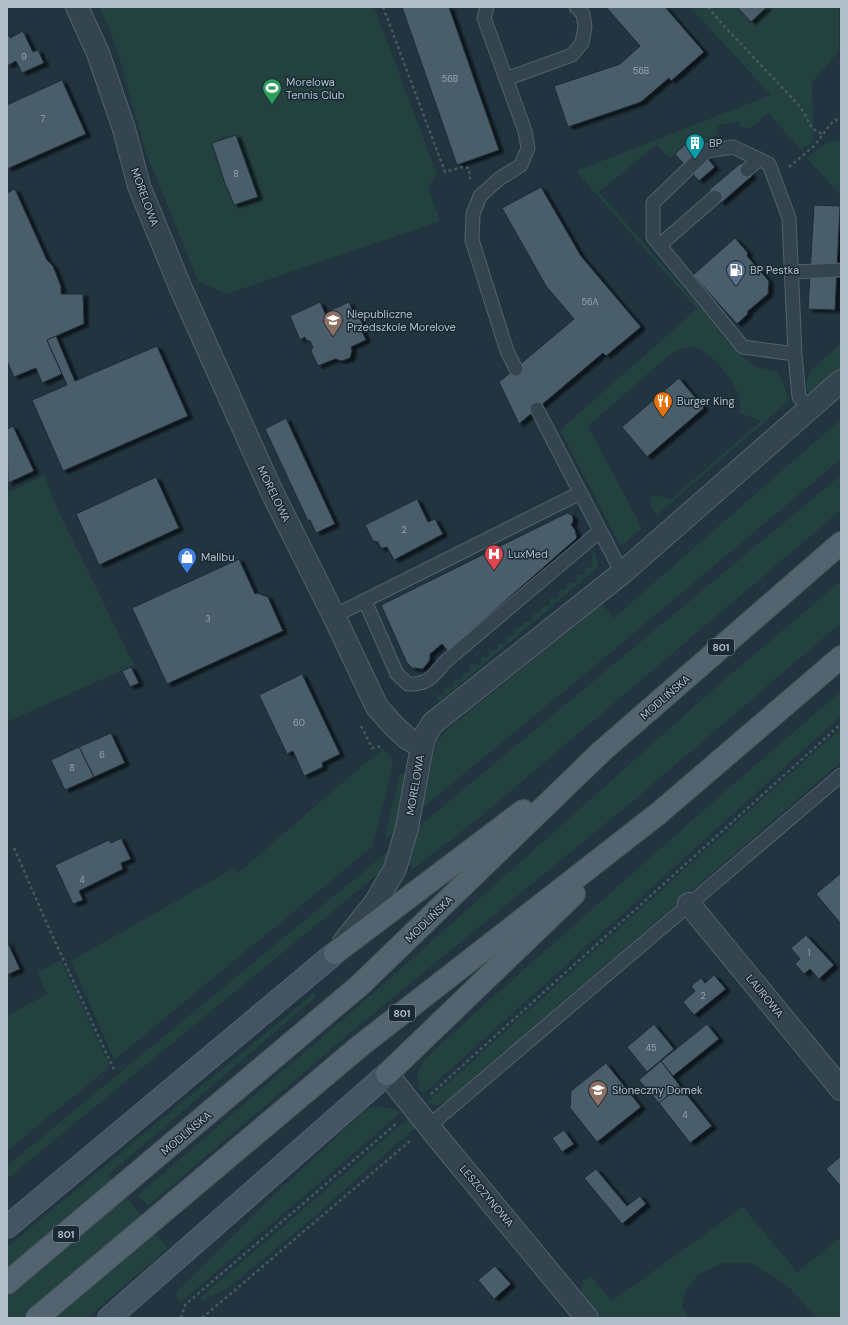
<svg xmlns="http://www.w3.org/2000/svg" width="848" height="1325" font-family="'DM Sans',sans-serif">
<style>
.green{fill:#23413f}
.building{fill:#4a5d6b;stroke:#1c2c36;filter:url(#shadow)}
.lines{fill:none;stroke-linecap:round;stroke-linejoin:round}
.lane-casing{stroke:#53626d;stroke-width:15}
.street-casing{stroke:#53626d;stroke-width:24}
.secondary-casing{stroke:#53626d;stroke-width:24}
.primary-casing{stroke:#41515b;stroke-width:24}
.path{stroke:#415d5b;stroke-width:2.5;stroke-dasharray:3 3;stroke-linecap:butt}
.lane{stroke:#354550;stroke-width:13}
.street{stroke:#354550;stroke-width:22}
.secondary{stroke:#435463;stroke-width:22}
.primary{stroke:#536470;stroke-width:22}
.labels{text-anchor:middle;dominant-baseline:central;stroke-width:3;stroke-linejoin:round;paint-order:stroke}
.number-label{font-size:9px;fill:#97a6b3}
.shield{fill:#1a2a34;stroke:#84929e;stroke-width:1}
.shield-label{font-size:10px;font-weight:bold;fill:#b1bfcb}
.poi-label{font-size:11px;fill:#b1bfcb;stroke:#1a2a34;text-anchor:start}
.street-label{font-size:11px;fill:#b1bfcb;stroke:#1a2a34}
</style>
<defs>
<filter id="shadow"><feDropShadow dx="4.5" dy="2.5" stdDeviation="1" flood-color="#0009"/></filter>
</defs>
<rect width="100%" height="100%" fill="#213440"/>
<g class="green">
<polygon points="99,7 374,7 437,174 428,188 440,221 226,294 198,281 146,153 119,57 110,30"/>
<path d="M690,7H839V51L812,83L814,141L801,150L768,113L751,128L740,127L739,122L717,125L718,134L698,147L691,140L670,158L656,145L599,192L747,361L756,367L776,371L784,384L789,401L657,515C653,510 647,503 651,496L654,495L671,499L761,421L740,413C741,392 732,379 717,363C712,358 705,351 697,348C689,346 680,349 673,352L588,426L642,528L622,546L618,541L560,430L697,309L576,171L771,95Z"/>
<polygon points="841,141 841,196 807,158 827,142"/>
<path d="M841,343V370L814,393H810L807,391C805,384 807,377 810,371Z"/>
<polygon points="841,419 841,459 596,665 420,810 431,761 437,742 447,729 602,604 614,618"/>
<polygon points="44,475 57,508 134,665 7,722 7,493"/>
<polygon points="841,475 841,510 479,818 413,869 408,864 417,828"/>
<polygon points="593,550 598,563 598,567 439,702 435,695 444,695 445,688 452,687 454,680 462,679 462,674 470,673 470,665 481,665 481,657 489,657 489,651 498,650 498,644 506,643 506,637 514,635 515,628 523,626 524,622 532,621 533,614 541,612 541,607 550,605 550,598 558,598 559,590 567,590 567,583 576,582 577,575 584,575 585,567 592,568"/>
<polygon points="841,581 841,623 633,801 356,1028 148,1206 138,1195 377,990 725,679"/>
<polygon points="841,691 841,716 423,1094 419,1088 417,1075 423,1061 475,1013 714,801"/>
<path d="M841,728V762L449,1100C440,1105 435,1107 427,1102Z"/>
<polygon points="383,749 391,756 393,767 372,847 114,1060 71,961 234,868 237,874 363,765"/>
<polygon points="405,773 407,788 398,827 393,834 386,838 386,832 400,774"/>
<polygon points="391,849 384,869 7,1179 7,1166"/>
<polygon points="61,960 109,1065 108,1068 7,1151 7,1016 47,994 38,973"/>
<polygon points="314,993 316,997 108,1175 168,1248 88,1318 7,1318 7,1247"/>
<path d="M374,1106C384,1107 392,1108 400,1113L181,1302L178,1300L176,1295L178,1291L276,1193L365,1110Z"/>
<polygon points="408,1119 415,1128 296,1232 228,1288 202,1301 201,1297"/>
<polygon points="743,1207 797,1272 841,1237 841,1318 817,1318 789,1287 751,1263 723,1263 698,1275 686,1290 682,1307 689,1318 602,1318 581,1292 583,1281 591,1276 612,1301"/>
</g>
<g class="building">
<polygon points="402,7 449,7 499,150 457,165"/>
<polygon points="606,7 665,7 704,52 671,81 669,78 641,102 568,127 554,86 620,64 640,46"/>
<polygon points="737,7 767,7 751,22"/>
<polygon points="23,31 33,52 38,50 44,63 22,73 16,61 7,66 7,32 10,38"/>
<polygon points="62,80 86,134 7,169 7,105"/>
<polygon points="236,135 258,197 234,205 227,187 226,187 212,143"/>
<polygon points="691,139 715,167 699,181 675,154"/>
<polygon points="741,163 752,176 721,203 709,190"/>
<polygon points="541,187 581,256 641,327 606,356 603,353 519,424 499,382 574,319 546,286 502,208"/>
<polygon points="15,189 47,260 53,266 61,286 61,294 83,294 84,324 47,340 62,374 42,383 36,368 14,377 7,361 7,193"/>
<polygon points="814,205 840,206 835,310 808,309"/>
<polygon points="735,238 748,253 747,256 769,281 768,294 747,312 748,314 737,324 693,275"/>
<polygon points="320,302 326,315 332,312 331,310 349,302 355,316 359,317 364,326 362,331 366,340 351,347 352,351 350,358 342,361 335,359 318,366 311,351 313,347 310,341 306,340 305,337 300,340 290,316"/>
<polygon points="56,336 75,381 157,346 188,416 63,471 32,400 67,385 47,340"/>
<polygon points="679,378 704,408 647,457 622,427"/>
<polygon points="286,418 335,524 316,533 310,520 308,521 265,429"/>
<polygon points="13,426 34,471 8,483 7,429"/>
<polygon points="156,477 179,528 99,565 76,514"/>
<polygon points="417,499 428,522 435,519 443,534 394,560 387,547 378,549 381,548 378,542 373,541 365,525"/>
<polygon points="567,513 572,515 573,518 573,523 571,524 575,530 577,538 448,651 442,644 430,654 430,660 423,669 412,668 407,663 381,605"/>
<polygon points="239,559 255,594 257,593 268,597 283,631 167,684 132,608"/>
<polygon points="131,667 139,683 130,687 122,671"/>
<polygon points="302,674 340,754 322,763 323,767 304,776 293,751 287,754 259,695"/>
<polygon points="111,733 125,763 94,777 79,747"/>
<polygon points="79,747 94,777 65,790 51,760"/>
<polygon points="121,838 131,859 121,863 123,869 79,891 83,900 73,904 55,865 109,840 111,843"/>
<polygon points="841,873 841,924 816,894"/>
<polygon points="806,935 834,965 819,979 810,969 804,974 795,964 800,959 791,948"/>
<polygon points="7,941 20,969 7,975"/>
<polygon points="714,975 726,989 694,1015 683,1002 695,991 691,986 701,978 705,983"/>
<polygon points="654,1024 674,1049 647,1072 627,1047"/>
<polygon points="707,1024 719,1039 673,1076 661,1061"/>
<polygon points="661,1061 680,1086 659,1103 639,1080"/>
<polygon points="606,1063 641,1107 597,1142 570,1108 571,1091"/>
<polygon points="680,1086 712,1126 690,1143 659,1103"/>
<polygon points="564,1130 574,1144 562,1152 552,1138"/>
<polygon points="841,1156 841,1187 826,1169"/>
<polygon points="596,1169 627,1206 640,1196 646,1204 622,1224 584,1178"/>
<polygon points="495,1266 511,1284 494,1299 478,1280"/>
</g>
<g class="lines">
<defs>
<g id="lane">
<polyline points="487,7 484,18 525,131 528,148 521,165 499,179 480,196 473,214 472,240 507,351 516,369"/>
<polyline points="506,79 572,55 582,43 585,27 583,14 576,7"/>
<polyline points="747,170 759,159"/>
<polyline points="660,245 715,197"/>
<polyline points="792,272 841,270"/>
<polyline points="795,354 743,347 653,237 653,203 707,151 733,147 769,164 789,218 795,354 799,397 809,408"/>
<polyline points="537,409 622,573"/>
<path d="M365,601L397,674L408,684C428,685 433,676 445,662L600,531"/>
<polyline points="334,616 580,493"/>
<polyline points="429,1126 841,775"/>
</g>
<g id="street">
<polyline points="77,7 98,53 124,129 139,186 182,291 272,492 334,616 377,707 394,726 408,739 422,746"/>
<polyline points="689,904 841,1089"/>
<polyline points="344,942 375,903 395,869 407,828 422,746 426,734 433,723 622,573 841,381"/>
<polyline points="387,1074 443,1144 587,1318"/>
</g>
<g id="secondary">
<polyline points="7,1227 335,953"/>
<polyline points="109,1318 387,1074"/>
</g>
<g id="primary">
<polyline points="335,953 523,811"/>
<polyline points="387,1074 574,894"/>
<polyline points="7,1283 360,985 602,751 841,543"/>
<polyline points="37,1318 360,1046 659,813 841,657"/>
</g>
</defs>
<use href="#lane" class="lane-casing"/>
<use href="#street" class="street-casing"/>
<use href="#secondary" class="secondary-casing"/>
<use href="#primary" class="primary-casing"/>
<g class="path">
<polyline points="383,7 445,172 462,167 469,168 470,179"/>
<path d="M708,7L725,27L793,99C797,103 801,108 804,113C809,122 811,131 823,134"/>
<polyline points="789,167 814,146 833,121 841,118"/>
<polyline points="361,726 372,748 381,746"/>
<polyline points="14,848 48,926 114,1070"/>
<polyline points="431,1094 841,724"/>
<polyline points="181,1318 185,1305 397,1123"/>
<polyline points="202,1318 410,1141"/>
</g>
<use href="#lane" class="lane"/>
<use href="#street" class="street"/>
<use href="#secondary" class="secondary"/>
<use href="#primary" class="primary"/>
</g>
<defs>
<symbol id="stadium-pin" viewBox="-11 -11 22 30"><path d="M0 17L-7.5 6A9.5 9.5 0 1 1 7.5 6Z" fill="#2e9e5b" stroke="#1a2a34"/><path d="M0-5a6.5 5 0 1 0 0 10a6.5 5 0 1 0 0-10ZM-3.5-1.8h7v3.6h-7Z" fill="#fff"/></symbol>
<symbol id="building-pin" viewBox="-11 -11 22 30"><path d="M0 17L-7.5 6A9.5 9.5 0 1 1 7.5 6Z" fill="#0f9aa8" stroke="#1a2a34"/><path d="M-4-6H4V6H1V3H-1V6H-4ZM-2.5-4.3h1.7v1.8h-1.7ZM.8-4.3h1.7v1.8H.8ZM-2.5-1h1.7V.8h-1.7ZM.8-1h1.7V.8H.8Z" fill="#fff"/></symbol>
<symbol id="fuel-pin" viewBox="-11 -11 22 30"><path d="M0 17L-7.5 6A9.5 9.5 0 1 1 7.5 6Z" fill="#5c6f8a" stroke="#1a2a34"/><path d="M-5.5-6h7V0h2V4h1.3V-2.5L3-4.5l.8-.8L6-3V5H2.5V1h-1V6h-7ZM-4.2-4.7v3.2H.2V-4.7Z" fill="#fff"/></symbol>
<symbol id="school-pin" viewBox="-11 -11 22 30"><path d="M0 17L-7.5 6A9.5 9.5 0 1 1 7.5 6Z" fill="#8d6e63" stroke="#1a2a34"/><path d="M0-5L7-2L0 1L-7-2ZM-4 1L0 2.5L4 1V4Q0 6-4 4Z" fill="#fff"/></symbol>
<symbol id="restaurant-pin" viewBox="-11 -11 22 30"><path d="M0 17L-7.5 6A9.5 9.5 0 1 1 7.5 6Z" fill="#e8710a" stroke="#1a2a34"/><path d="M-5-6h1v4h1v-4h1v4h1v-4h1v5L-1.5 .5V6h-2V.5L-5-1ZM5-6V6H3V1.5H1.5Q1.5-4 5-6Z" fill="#fff"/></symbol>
<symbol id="hospital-pin" viewBox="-11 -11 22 30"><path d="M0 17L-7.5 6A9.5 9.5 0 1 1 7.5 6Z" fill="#e0444e" stroke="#1a2a34"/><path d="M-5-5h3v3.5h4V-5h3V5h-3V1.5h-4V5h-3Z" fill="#fff"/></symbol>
<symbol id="shop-pin" viewBox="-11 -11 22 30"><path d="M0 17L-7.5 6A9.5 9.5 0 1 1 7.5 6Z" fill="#3f7fe0" stroke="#1a2a34"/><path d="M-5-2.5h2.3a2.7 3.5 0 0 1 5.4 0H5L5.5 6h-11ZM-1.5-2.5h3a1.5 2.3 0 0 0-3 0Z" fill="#fff"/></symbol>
</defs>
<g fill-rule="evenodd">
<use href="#stadium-pin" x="261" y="77" width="22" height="30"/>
<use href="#building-pin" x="684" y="132" width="22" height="30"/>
<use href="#fuel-pin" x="725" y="259" width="22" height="30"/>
<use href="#school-pin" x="322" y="309" width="22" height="30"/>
<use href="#restaurant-pin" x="652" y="390" width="22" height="30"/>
<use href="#hospital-pin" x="483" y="543" width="22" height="30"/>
<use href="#shop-pin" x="176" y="546" width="22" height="30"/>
<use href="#school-pin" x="587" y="1079" width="22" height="30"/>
</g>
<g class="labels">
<g class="number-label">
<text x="24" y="57">9</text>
<text x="641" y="71">56B</text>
<text x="450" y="79">56B</text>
<text x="43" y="119">7</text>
<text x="236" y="174">8</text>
<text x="590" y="302">56A</text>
<text x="404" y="530">2</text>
<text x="208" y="619">3</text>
<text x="299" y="723">60</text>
<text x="102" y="755">6</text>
<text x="72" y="768">8</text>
<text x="82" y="880">4</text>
<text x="809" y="953">1</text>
<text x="703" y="996">2</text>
<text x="651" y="1048">45</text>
<text x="685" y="1115">4</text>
</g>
<g class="shield">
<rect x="708" y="639" width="26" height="16" rx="3"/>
<rect x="389" y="1005" width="26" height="16" rx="3"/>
<rect x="53" y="1226" width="26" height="16" rx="3"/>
</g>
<g class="shield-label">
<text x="721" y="647">801</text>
<text x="402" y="1013">801</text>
<text x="66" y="1234">801</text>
</g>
<g class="poi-label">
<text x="286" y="82">Morelowa<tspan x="286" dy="13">Tennis Club</tspan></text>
<text x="709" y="143">BP</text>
<text x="750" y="270">BP Pestka</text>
<text x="347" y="314">Niepubliczne<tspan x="347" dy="13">Przedszkole Morelove</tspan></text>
<text x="677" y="401">Burger King</text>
<text x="508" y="554">LuxMed</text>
<text x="201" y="557">Malibu</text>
<text x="612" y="1090">Słoneczny Domek</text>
</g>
<g class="street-label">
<text transform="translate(145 197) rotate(70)">MORELOWA</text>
<text transform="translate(274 494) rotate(64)">MORELOWA</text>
<text transform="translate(665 697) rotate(-41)">MODLIŃSKA</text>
<text transform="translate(415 785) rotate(-80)">MORELOWA</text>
<text transform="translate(429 919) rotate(-44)">MODLIŃSKA</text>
<text transform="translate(765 996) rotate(51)">LAUROWA</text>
<text transform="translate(186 1133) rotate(-40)">MODLIŃSKA</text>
<text transform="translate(487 1196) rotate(50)">LESZCZYNOWA</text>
</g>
</g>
<rect width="848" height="1325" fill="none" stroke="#b1bfcb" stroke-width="16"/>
</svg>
